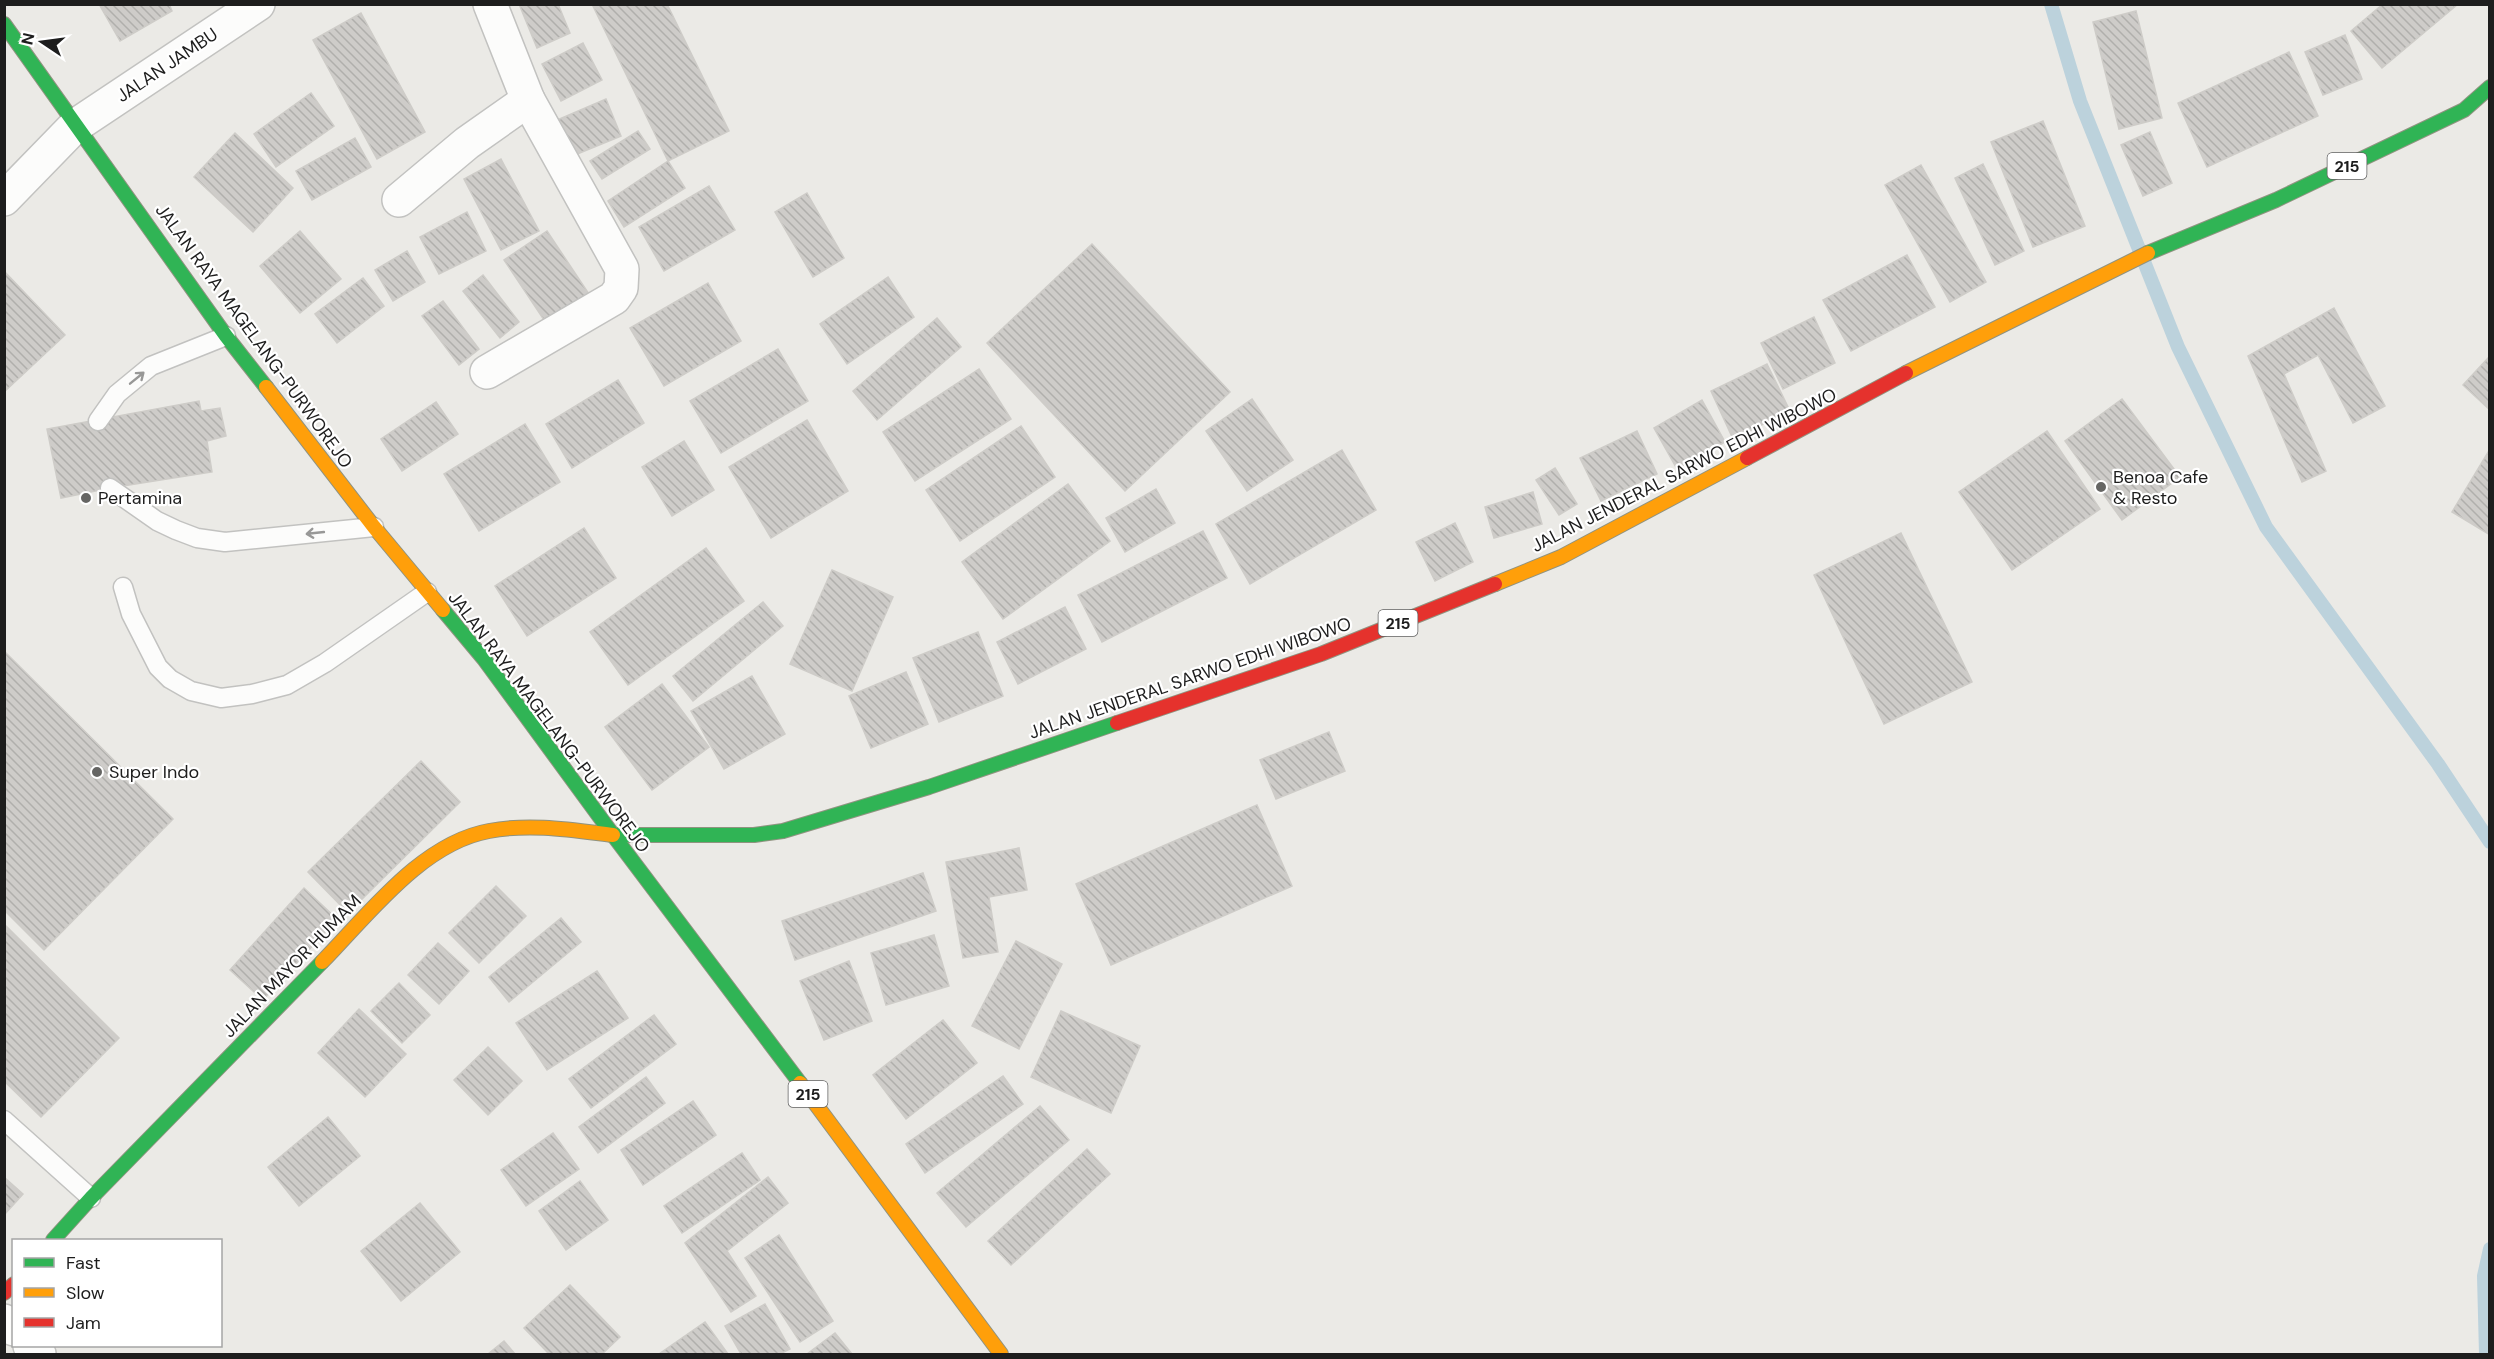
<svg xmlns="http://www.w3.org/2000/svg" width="2494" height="1359" font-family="'DM Sans',sans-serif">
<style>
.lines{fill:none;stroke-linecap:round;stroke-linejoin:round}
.stream{stroke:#bcd2dc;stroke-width:14}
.building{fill:url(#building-back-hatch);stroke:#ceccc8;stroke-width:1.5}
.lane-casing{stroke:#c2c2c0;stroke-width:21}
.street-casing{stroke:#c2c2c0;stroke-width:36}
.fast-casing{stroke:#909380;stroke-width:16}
.slow-casing{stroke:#909380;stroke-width:16}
.jam-casing{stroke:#909380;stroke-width:16}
.lane{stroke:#fcfcfb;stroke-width:18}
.street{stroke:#fcfcfb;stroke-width:33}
.fast{stroke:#30b455;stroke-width:14}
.slow{stroke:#ff9f0a;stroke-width:14}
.jam{stroke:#e5322d;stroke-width:14}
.oneway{stroke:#989897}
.poi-dot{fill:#656563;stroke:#fff;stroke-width:2}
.labels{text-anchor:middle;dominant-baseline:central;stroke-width:4.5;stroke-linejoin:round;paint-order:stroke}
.shield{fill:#fff;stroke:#616161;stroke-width:1.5}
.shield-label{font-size:16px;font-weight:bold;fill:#1d1d1d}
.street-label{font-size:18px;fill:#1d1d1d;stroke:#fff}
.poi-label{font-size:18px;fill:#1d1d1d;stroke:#fff;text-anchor:start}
</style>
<defs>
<pattern id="building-back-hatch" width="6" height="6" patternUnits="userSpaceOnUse" patternTransform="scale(1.5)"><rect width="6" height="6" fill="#ceccc9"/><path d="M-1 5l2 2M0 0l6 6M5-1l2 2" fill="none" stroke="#b0afac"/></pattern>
</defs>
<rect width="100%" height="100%" fill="#ebeae6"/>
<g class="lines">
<g class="stream">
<polyline points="2051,4 2080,101 2178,347 2266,527 2438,764 2490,842"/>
<polyline points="2486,1354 2484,1276 2490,1249"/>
</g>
</g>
<g class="building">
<polygon points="99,4 169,4 172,11 120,41"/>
<polygon points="519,4 558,4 570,33 537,48"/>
<polygon points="592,4 667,4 729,131 668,161"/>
<polygon points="2383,4 2458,4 2382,68 2351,31"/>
<polygon points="2136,11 2162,118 2119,129 2093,22"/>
<polygon points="361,13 425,132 377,159 313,40"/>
<polygon points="2345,35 2362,79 2323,95 2305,52"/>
<polygon points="583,43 602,80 561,101 542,64"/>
<polygon points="2289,52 2318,116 2207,167 2178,103"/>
<polygon points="311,93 334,126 276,167 254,134"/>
<polygon points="606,99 621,136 570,157 555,121"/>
<polygon points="2043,121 2085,226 2033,247 1991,142"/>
<polygon points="638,131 650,149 602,179 590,161"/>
<polygon points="2150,132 2172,183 2143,196 2121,145"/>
<polygon points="235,133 293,188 253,232 194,177"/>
<polygon points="355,138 371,167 312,200 296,171"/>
<polygon points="501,159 539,231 501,250 464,179"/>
<polygon points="668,161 685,188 624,227 608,201"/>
<polygon points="1983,164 2024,251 1995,265 1955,178"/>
<polygon points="1921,165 1986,282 1950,302 1885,185"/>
<polygon points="709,186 735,230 664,271 639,227"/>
<polygon points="807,193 844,258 813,277 775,212"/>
<polygon points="467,212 486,251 439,274 420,237"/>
<polygon points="300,231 341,279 300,313 260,266"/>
<polygon points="547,231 589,294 546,323 504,260"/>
<polygon points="1092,244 1230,392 1125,491 987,343"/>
<polygon points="407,251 425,282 393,301 375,270"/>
<polygon points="1907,255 1935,307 1851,351 1823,300"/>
<polygon points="4,271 65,335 4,392"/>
<polygon points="483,275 519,322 500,338 463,291"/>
<polygon points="888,277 914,317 847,364 820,324"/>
<polygon points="363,278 384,306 337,343 315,314"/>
<polygon points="708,283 741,341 664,386 630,328"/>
<polygon points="443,301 479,349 459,365 422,316"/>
<polygon points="2334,308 2385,406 2353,423 2318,355 2284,374 2326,471 2302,482 2248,356"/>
<polygon points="1814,317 1835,363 1783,389 1761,343"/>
<polygon points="937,318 961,347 877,420 853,391"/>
<polygon points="778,349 808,401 721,453 690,401"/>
<polygon points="2490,356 2490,410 2463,385"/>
<polygon points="1767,364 1790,411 1733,439 1711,391"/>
<polygon points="979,369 1011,419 915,481 883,432"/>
<polygon points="618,380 644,423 572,468 546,424"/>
<polygon points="1252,399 1293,460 1247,491 1206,431"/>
<polygon points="2122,399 2180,477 2122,520 2065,441"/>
<polygon points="1702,400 1725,442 1677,469 1654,428"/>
<polygon points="199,401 201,411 220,408 226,436 207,441 212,472 110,488 61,498 47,429"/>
<polygon points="436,402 458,434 402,471 381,439"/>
<polygon points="807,420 848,491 771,538 729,467"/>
<polygon points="525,424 560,482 479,531 444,474"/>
<polygon points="1021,426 1055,477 960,541 926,490"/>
<polygon points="1637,431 1657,474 1601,501 1580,458"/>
<polygon points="2047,431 2100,509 2012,570 1959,492"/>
<polygon points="684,441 714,490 672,516 642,467"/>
<polygon points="2490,449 2490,535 2452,512"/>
<polygon points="1342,450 1376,510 1250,584 1216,524"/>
<polygon points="1555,468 1577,504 1559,515 1536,480"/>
<polygon points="1068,484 1110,541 1003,619 962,562"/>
<polygon points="1156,489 1175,523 1125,552 1106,518"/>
<polygon points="1533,492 1542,524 1494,538 1485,507"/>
<polygon points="1455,523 1473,562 1435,581 1416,542"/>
<polygon points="584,528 616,578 527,636 495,586"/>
<polygon points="1203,531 1227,578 1102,642 1078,595"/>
<polygon points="1901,533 1972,682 1884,724 1814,575"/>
<polygon points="706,548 744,601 628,685 590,632"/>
<polygon points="832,570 893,597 852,691 790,664"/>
<polygon points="763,602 783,626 693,701 673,676"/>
<polygon points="1065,607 1086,649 1018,684 997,642"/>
<polygon points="978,632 1003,696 939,722 913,658"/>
<polygon points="4,651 173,819 44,950 4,910"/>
<polygon points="906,672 928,724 871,748 849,696"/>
<polygon points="752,676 785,734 724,769 691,711"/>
<polygon points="662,684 709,747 652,790 605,727"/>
<polygon points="1329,732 1345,771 1276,799 1260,760"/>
<polygon points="421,761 460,802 348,913 308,872"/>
<polygon points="1257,805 1292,886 1111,965 1076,884"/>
<polygon points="1019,848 1027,890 989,897 998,952 963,958 946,862"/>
<polygon points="923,873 936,911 795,960 782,921"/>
<polygon points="496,886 526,916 479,963 449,933"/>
<polygon points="304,888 337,919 263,1000 230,970"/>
<polygon points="561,918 581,942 509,1002 489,977"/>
<polygon points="4,924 119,1038 41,1117 4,1081"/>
<polygon points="934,935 949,986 886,1005 871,953"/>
<polygon points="1016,941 1062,964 1019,1049 972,1026"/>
<polygon points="438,943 469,971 439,1004 408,975"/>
<polygon points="849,961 872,1021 824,1040 800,981"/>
<polygon points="597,971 628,1018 547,1070 516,1023"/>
<polygon points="399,983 430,1015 402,1043 371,1011"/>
<polygon points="359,1009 406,1054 365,1097 318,1053"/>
<polygon points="1061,1011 1140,1046 1111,1113 1031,1077"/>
<polygon points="654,1015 676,1044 591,1108 569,1079"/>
<polygon points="943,1020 977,1063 906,1119 873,1075"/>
<polygon points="488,1047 522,1081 488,1115 454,1080"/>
<polygon points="1003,1076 1023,1104 925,1173 906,1144"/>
<polygon points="646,1077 665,1103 598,1153 579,1127"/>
<polygon points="693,1101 716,1135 643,1185 621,1150"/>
<polygon points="1040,1106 1069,1140 966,1227 937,1193"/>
<polygon points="328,1117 360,1156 299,1206 268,1167"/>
<polygon points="553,1133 579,1169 526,1206 501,1170"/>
<polygon points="1087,1149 1110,1174 1011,1265 988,1241"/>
<polygon points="742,1153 760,1180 682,1233 664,1206"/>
<polygon points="4,1177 23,1194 4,1215"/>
<polygon points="768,1177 788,1203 727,1251 756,1296 731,1312 685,1243"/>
<polygon points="580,1181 608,1220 566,1250 539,1211"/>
<polygon points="420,1203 460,1252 401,1301 361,1251"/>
<polygon points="779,1235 833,1321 800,1342 745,1258"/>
<polygon points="570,1285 620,1337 602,1354 549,1354 524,1328"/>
<polygon points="765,1304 790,1349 780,1354 741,1354 725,1326"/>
<polygon points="705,1322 728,1354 659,1354"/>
<polygon points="835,1333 852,1354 807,1354"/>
<polygon points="504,1341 515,1354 488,1354"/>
</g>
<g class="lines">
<defs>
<g id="lane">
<polyline points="98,421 117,394 151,366 226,336"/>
<polyline points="110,488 157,521 176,530 197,538 225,542 374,527"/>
<polyline points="123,587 131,614 158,667 170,679 191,691 221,698 252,694 287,685 325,663 427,592"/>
<polyline points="4,1120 91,1198"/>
</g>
<g id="street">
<polyline points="4,199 75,126 258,4"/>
<polyline points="399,200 467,143 528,100 490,4"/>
<polyline points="487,372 614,298 621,288 622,269 528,100"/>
<polyline points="4,1321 14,1329"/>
<polyline points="30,1346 39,1354"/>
</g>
<g id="fast">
<polyline points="4,24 226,336 266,387"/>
<polyline points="2148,253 2276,200 2464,110 2490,87"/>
<polyline points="443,610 484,659 613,835"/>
<polyline points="613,835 754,835 783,831 929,787 1117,723"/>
<polyline points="613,835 800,1083"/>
<polyline points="53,1240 91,1198 322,962"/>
</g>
<g id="slow">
<polyline points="1906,373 2148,253"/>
<polyline points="266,387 374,527 443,610"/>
<polyline points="1495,584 1561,557 1747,458"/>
<path d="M322,962C369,914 422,843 489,831C530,823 572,830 613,835"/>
<polyline points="800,1083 1001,1354"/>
</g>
<g id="jam">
<polyline points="1747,458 1906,373"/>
<polyline points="1117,723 1321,654 1495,584"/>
<polyline points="4,1293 14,1284"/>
</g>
</defs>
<use href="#lane" class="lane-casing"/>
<use href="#street" class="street-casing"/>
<use href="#fast" class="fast-casing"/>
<use href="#slow" class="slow-casing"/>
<use href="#jam" class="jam-casing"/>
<use href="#lane" class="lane"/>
<use href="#street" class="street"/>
<use href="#fast" class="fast"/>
<use href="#slow" class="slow"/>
<use href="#jam" class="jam"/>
</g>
<defs><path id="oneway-shaft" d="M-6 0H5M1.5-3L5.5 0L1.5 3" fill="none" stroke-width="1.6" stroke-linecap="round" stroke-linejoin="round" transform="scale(1.5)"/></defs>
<g class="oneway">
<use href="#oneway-shaft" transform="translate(137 378) rotate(-39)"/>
<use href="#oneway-shaft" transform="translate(315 533) rotate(174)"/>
</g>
<g class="poi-dot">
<circle cx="2101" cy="487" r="6"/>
<circle cx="86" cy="498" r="6"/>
<circle cx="97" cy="772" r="6"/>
</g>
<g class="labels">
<g class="shield">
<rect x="2327.5" y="153" width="39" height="26" rx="4.5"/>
<rect x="1378.5" y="610" width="39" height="26" rx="4.5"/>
<rect x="788.5" y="1081" width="39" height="26" rx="4.5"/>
</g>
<g class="shield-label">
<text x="2347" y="166">215</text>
<text x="1398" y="623">215</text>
<text x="808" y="1094">215</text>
</g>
<g class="street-label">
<text transform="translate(167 65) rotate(-34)">JALAN JAMBU</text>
<text transform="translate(254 336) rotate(54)">JALAN RAYA MAGELANG-PURWOREJO</text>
<text transform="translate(1684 470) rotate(-27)">JALAN JENDERAL SARWO EDHI WIBOWO</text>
<text transform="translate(1190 678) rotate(-19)">JALAN JENDERAL SARWO EDHI WIBOWO</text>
<text transform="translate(549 722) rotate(53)">JALAN RAYA MAGELANG-PURWOREJO</text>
<text transform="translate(292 966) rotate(-46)">JALAN MAYOR HUMAM</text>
</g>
<g class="poi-label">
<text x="2113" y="477">Benoa Cafe<tspan x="2113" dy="21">&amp; Resto</tspan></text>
<text x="98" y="498">Pertamina</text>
<text x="109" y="772">Super Indo</text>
</g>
</g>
<rect width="2494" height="1359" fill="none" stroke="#1d1d1d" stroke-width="12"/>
<rect x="12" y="1239" width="210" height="108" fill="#ffffff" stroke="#a5a5a5" stroke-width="1.5"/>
<rect x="24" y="1258" width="30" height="9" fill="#30b455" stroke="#a5a5a5" stroke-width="1.5"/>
<text x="66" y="1269" font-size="18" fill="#1d1d1d">Fast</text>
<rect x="24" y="1288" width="30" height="9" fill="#ff9f0a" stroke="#a5a5a5" stroke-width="1.5"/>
<text x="66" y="1299" font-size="18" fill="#1d1d1d">Slow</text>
<rect x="24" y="1318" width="30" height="9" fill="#e5322d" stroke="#a5a5a5" stroke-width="1.5"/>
<text x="66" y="1329" font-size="18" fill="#1d1d1d">Jam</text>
<g transform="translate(42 42) rotate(283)" stroke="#ffffff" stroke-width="4.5" paint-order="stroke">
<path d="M0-4.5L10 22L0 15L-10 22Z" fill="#1d1d1d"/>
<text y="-9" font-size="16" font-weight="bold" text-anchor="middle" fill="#1d1d1d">N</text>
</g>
</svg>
